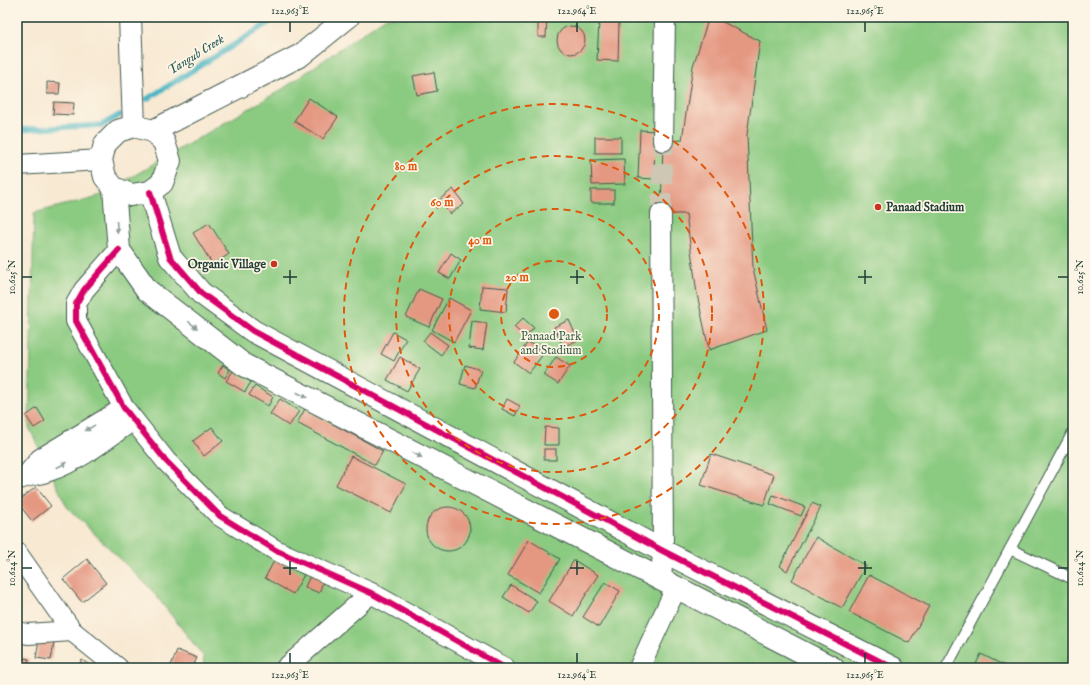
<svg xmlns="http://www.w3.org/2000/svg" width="1090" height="685" font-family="'IM FELL English',serif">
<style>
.green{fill:#8bca81;stroke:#55845a}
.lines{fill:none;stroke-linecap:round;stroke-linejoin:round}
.stream{stroke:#48b5c4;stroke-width:5.5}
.building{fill:#e49781}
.minor-tunnel{stroke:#cdc7b3;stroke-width:20;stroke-dasharray:20 10;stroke-linecap:butt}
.service-casing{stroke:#40574c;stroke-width:12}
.minor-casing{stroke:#40574c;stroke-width:22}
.tertiary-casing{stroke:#40574c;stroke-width:24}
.service{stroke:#fff;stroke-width:10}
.minor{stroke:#fff;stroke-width:20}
.tertiary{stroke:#fff;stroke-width:22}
.cycleway-casing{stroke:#fcf5e5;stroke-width:8}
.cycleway{stroke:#d6006c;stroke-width:6}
.oneway{fill:#8f9e9a}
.ticks{fill:none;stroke:#1f3d34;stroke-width:1.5}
.ring{fill:none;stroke:#de580e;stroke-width:2;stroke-dasharray:7 5}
.poi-dot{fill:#c8321e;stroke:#fcf5e5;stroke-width:1.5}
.labels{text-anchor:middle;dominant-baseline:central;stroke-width:3.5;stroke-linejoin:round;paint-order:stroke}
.poi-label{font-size:12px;font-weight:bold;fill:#1f3d34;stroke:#fcf5e5;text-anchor:start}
.park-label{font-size:12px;fill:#3a6047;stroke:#fcf5e5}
.water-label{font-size:13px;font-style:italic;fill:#295b58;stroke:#fcf5e5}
.centre{fill:#de580e;stroke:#fcf5e5;stroke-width:2}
.ring-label{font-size:12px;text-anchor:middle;font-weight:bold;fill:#de580e;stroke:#fcf5e5;stroke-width:3.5;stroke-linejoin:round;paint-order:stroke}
.neatline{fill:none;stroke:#1f3d34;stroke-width:1.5}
.ticks-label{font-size:10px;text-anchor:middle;fill:#1f3d34}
</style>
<rect width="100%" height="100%" fill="#fcf5e5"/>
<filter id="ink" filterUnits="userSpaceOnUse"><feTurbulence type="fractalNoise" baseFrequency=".025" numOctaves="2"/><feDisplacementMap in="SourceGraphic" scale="8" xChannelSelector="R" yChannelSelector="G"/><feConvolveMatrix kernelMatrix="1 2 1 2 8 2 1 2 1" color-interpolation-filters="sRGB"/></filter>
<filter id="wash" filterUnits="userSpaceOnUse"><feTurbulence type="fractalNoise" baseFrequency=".012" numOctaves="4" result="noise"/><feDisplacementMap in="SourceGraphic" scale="16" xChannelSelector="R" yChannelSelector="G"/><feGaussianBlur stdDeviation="0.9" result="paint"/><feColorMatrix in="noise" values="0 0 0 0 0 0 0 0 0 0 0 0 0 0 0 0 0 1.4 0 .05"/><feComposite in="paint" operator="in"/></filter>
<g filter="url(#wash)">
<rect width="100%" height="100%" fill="#f8e9d3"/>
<polygon class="green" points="386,17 1073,17 1073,668 203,668 204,657 150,588 67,507 29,427 34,213 99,196 281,90"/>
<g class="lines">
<g class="stream">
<polyline points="147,99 278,17"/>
<polyline points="17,130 102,125 120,115"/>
</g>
</g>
<g id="blocks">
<g class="building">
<polygon points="97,17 114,17 114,20 98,21"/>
<polygon points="538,17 547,17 546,37 538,37"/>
<polygon points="709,17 713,17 760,41 747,135 753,268 767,330 709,350 697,294 686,214 661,214 663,141 682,140 693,66"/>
<polygon points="599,21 619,22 618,61 597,60"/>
<circle cx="571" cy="40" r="14"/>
<polygon points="434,72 437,91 417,95 413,76"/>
<polygon points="47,82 60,83 59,94 47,94"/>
<polygon points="309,98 338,117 323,139 294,121"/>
<polygon points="54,102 74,103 73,115 53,114"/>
<polygon points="640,130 655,131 654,179 638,178"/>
<rect x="595" y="137" width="26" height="16"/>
<polygon points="624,159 625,184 592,185 591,160"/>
<polygon points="453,189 464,204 450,214 439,200"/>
<rect x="591" y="190" width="23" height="13"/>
<polygon points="209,223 229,254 213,265 193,233"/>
<polygon points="451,253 461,260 450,279 439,273"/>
<polygon points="482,286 508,288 506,312 480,309"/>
<polygon points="419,289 442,299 429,327 406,317"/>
<polygon points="449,298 471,310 454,342 432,330"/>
<polygon points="523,318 534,328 525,337 514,327"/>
<polygon points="569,320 578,340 563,347 554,327"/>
<polygon points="472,321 487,323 483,350 469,348"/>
<polygon points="393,332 406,339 394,361 381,354"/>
<polygon points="430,332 448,345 441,355 423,341"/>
<polygon points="528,342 544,353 529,373 514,362"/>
<polygon points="400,357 420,369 407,391 387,380"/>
<polygon points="556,357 570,366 558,384 544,375"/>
<polygon points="223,365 230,370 225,378 218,373"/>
<polygon points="465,365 481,370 475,388 460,384"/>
<polygon points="233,371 251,382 245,392 226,381"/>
<polygon points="255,386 273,397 268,406 249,395"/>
<polygon points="280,399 299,411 289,426 270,414"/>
<polygon points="507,399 520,406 515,416 502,409"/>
<polygon points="37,408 45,421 34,428 26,416"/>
<polygon points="305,409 383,451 375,465 297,423"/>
<polygon points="212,427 223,441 204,456 193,441"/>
<polygon points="545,427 559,428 559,445 544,445"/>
<rect x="544" y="449" width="12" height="11"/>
<polygon points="711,454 774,475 764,505 701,485"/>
<polygon points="351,456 406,484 391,513 336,485"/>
<polygon points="36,487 51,506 32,521 17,502"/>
<polygon points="773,495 805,507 801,516 770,504"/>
<polygon points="812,503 821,507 787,571 780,566"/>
<circle cx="448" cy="529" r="22"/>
<polygon points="816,537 866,566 842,608 792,580"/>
<polygon points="529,540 560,559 539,593 508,575"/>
<polygon points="87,559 106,583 82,602 63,579"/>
<polygon points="275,559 304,575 293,594 265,578"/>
<polygon points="574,560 598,575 573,616 549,601"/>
<polygon points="312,571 325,576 319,593 305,587"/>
<polygon points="869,575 929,606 909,643 849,612"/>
<polygon points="605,582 620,591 599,627 583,617"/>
<polygon points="511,585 537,601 529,613 503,597"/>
<polygon points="39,640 54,643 51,660 36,658"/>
<polygon points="177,650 197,658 192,668 170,668"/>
<polygon points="981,654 1009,668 974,668"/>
<polygon points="17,657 29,659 27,668 17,668"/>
<polygon points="82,660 94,668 77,668"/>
</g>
</g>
</g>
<g filter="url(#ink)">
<use href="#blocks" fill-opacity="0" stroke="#40574c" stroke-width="1"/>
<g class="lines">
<polyline class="minor-tunnel" points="661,214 663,141"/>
<defs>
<g id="service">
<polyline points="1010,549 1073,579"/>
<polyline points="946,668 1073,432"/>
</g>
<g id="minor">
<polyline points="663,141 665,17"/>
<polyline points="17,165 101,160"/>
<polyline points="119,250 84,290 76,304 76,321 124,408 166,461 220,516 277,551 371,593 505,668"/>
<polyline points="26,476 40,459 124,408"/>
<path d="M17,480C28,475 39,475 49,471C80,461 107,438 133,420"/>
<polyline points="17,553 72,631 118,668"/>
<polyline points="661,579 663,551 661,214"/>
<polyline points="17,632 28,634 72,631"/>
<polyline points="286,668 371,593"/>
<polyline points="639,668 676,588"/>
</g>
<g id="tertiary">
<polyline points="130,17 134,126"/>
<polygon points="134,126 153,131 164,142 170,161 162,183 150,192 131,195 114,188 105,177 101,160 105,144 118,131"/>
<polyline points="153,131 301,55 348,17"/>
<polyline points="114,188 119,250 147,290 244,365 833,668"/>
<polyline points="150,192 170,257 201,293 253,331 663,551 893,668"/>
</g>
</defs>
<use href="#service" class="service-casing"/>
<use href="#minor" class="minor-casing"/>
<use href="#tertiary" class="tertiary-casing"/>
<use href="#service" class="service"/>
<use href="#minor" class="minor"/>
<use href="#tertiary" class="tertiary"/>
<defs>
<g id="cycleway">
<polyline points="150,192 170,257 201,293 253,331 663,551 893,668"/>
<polyline points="119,250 84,290 76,304 76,321 124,408 166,461 220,516 277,551 371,593 505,668"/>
</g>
</defs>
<use href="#cycleway" class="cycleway-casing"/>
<use href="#cycleway" class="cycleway"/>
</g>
<defs><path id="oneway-solid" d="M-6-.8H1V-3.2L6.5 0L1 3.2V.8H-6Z"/></defs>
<g class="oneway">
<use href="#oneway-solid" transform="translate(117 227) rotate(86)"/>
<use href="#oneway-solid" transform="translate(193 325) rotate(38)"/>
<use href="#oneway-solid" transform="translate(302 395) rotate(28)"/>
<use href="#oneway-solid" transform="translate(90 428) rotate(149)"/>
<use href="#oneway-solid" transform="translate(417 455) rotate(27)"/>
<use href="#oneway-solid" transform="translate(62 465) rotate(-27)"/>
</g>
</g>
<path class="ticks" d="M290,22V32M577,22V32M865,22V32M290,270V284M577,270V284M865,270V284M22,277H32M283,277H297M570,277H584M858,277H872M1058,277H1068M290,561V575M577,561V575M865,561V575M22,568H32M283,568H297M570,568H584M858,568H872M1058,568H1068M290,653V663M577,653V663M865,653V663"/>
<g class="ring">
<circle cx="554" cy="314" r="53"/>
<circle cx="554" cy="314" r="105"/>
<circle cx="554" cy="314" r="158"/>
<circle cx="554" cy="314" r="210"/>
</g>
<g class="poi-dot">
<circle cx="878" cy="207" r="4"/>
<circle cx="274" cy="264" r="4"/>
</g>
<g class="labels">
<g class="poi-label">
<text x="886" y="207">Panaad Stadium</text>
<text x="266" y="264" text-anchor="end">Organic Village</text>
</g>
<g class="park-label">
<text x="551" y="336">Panaad Park<tspan x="551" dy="14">and Stadium</tspan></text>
</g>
<g class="water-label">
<text transform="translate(196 55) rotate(-32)">Tangub Creek</text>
</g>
</g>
<circle cx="554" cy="314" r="6" class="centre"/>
<g class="ring-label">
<text x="406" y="170">80 m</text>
<text x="442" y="206">60 m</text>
<text x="480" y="244">40 m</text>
<text x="517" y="281">20 m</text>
</g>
<rect width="1090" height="685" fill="none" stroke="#fcf5e5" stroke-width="44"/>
<rect x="22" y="22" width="1046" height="641" class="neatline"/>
<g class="ticks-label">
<text x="290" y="14">122.963°E</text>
<text x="577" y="14">122.964°E</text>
<text x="865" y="14">122.965°E</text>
<text transform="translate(11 277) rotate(-90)" y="4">10.625°N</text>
<text transform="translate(1079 277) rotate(-90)" y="4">10.625°N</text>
<text transform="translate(11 568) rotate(-90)" y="4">10.624°N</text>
<text transform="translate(1079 568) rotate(-90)" y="4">10.624°N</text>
<text x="290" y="678">122.963°E</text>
<text x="577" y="678">122.964°E</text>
<text x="865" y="678">122.965°E</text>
</g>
</svg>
